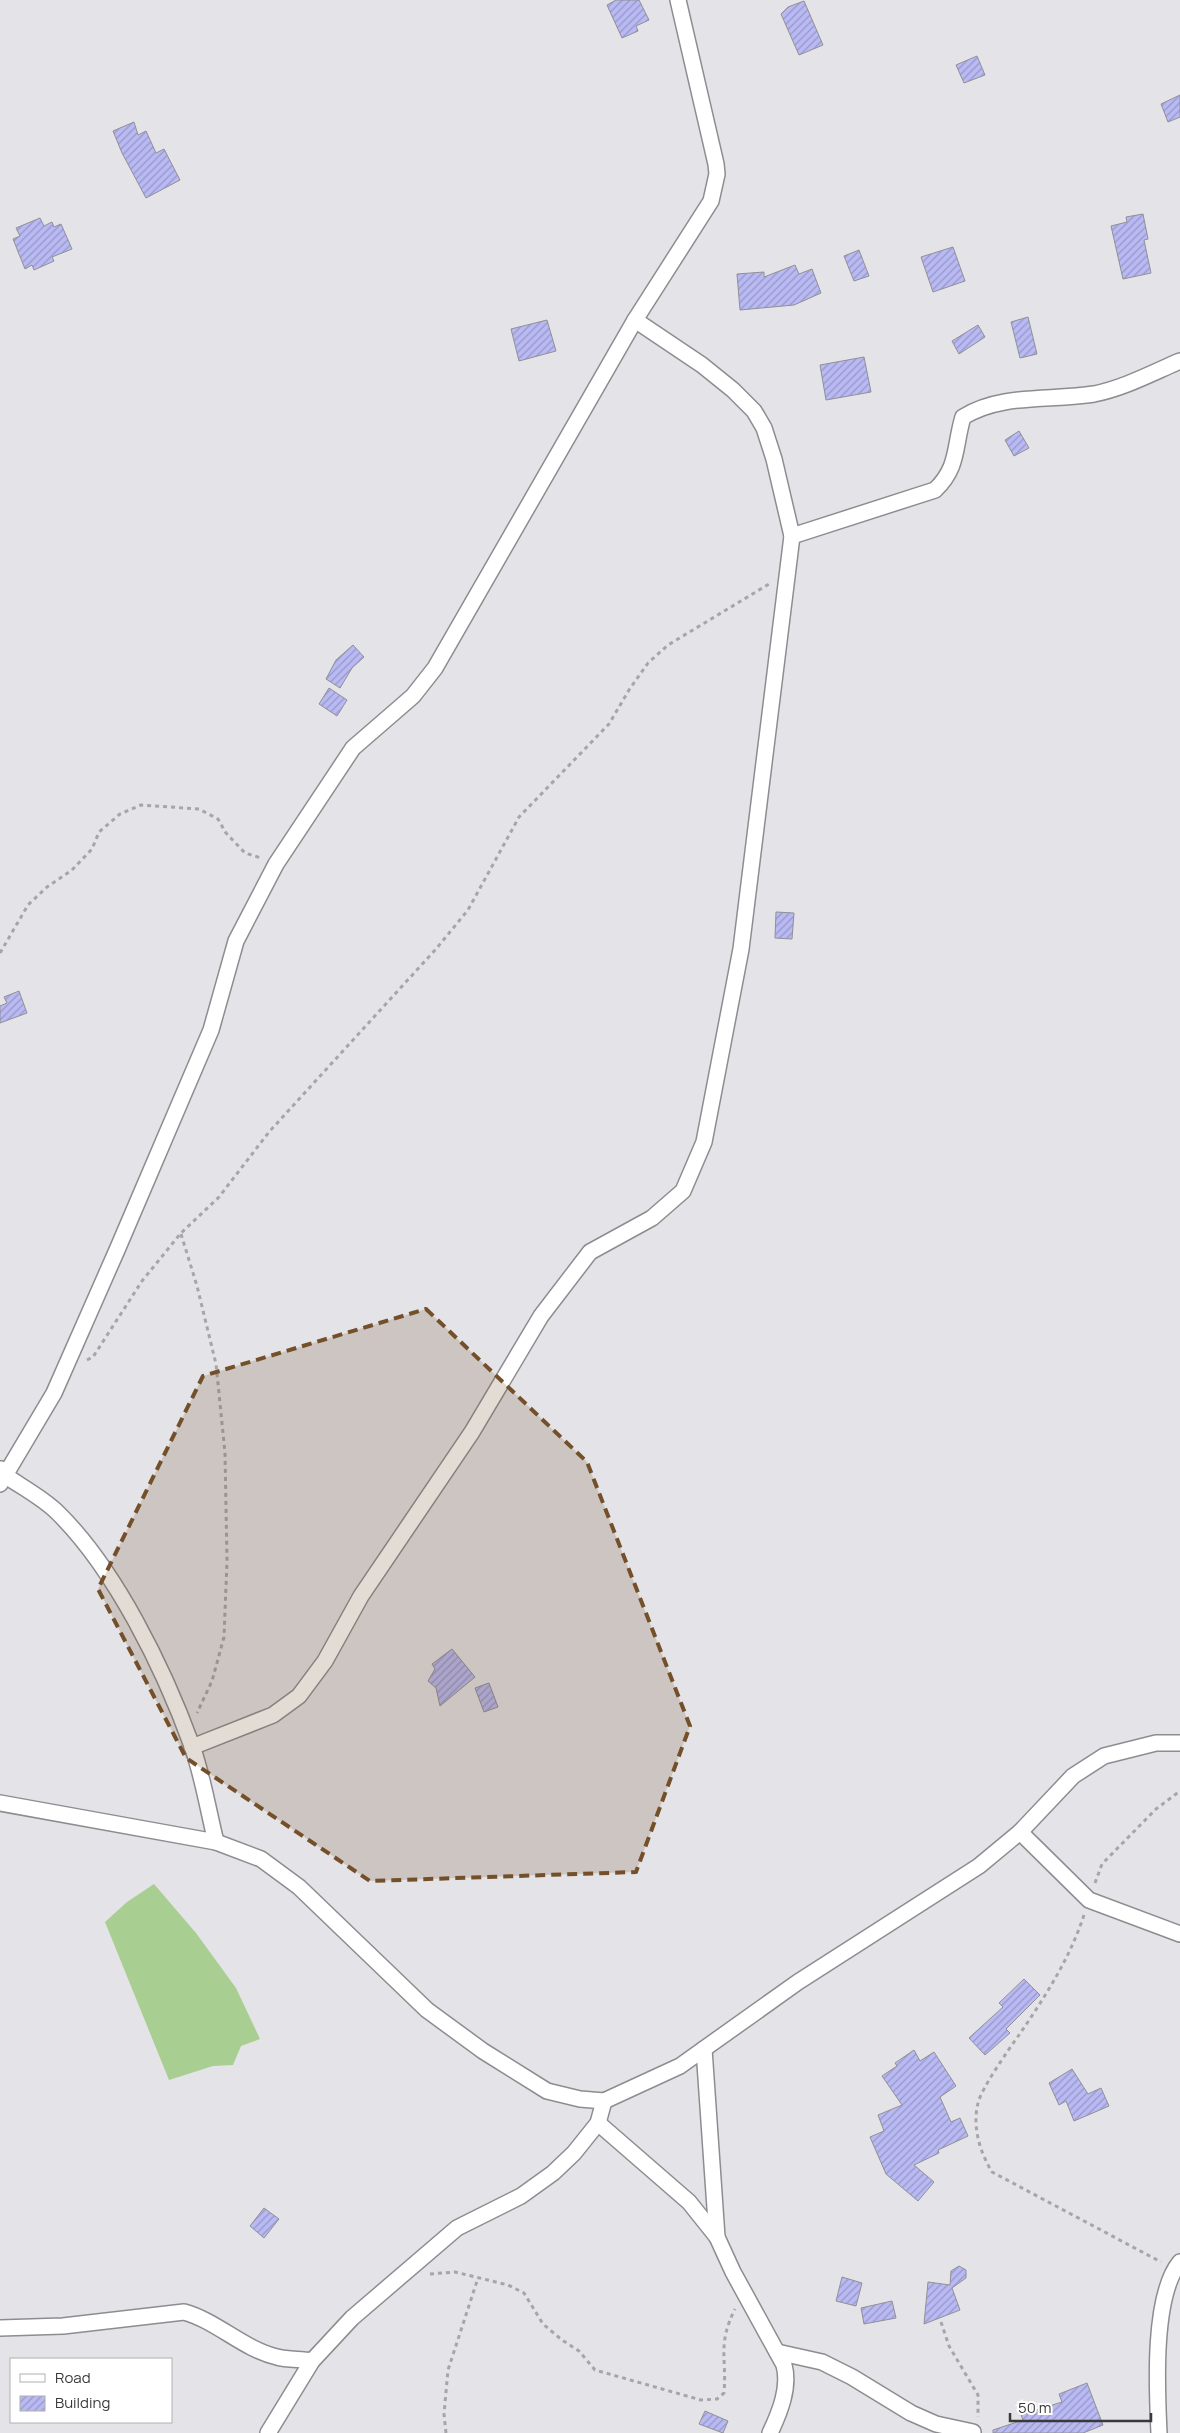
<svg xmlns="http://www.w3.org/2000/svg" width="1180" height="2433" font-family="Manrope,sans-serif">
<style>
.grass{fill:#a9ce91}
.building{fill:url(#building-hatch);stroke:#909094}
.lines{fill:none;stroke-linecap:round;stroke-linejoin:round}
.street-casing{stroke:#8d8c91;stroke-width:18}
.path{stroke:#a6a5a9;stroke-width:3;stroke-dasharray:4 4;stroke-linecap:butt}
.street{stroke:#fff;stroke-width:15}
.marked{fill:#74502a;fill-opacity:0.2;stroke:#74502a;stroke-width:4;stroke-dasharray:10 6;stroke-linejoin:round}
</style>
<defs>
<pattern id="building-hatch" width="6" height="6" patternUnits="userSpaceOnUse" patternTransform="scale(1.25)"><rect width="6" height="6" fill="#b9b9f4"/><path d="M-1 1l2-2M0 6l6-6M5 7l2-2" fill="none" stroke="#9797c7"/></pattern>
</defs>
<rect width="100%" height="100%" fill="#e4e3e8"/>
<polygon class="grass" points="154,1884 196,1933 236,1988 260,2039 241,2046 233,2065 213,2066 169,2080 105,1922 127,1902"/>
<g class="building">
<polygon points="616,0 639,0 649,20 636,26 638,31 622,38 607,5"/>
<polygon points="804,1 823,45 799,55 781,14 788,7"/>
<polygon points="977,56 985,75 964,83 956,65"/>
<polygon points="1180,95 1180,117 1168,122 1161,104"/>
<polygon points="134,122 138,135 146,131 156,153 164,149 180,180 146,198 122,153 113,131"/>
<polygon points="1143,214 1148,239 1144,240 1151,273 1123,279 1111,226 1127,222 1126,217"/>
<polygon points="40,218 44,226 52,222 54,227 61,224 72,249 52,257 54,261 34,270 32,265 25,269 13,239 20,236 16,228"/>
<polygon points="953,247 965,281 933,292 921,257"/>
<polygon points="859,250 869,276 854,281 844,256"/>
<polygon points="795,265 799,274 812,269 821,293 794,305 740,310 737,274 764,272 764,277"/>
<polygon points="1028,317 1037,354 1020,358 1011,322"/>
<polygon points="547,320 556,351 519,361 511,329"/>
<polygon points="978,325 985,337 959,354 952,341"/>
<polygon points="864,357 871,392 826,400 820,365"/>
<polygon points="1019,431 1029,448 1014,456 1005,440"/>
<polygon points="353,645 364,657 352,668 340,688 326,679 336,660"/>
<polygon points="329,688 347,700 337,716 319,704"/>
<polygon points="776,912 794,913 792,939 775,938"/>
<polygon points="19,991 27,1013 0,1023 0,1006 7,1003 4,997"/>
<polygon points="452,1649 475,1677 440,1706 436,1688 428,1681 435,1669 432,1664"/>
<polygon points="489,1683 498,1707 484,1712 475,1688"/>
<polygon points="1024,1979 1040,1995 1006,2029 1010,2033 985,2055 969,2038 1003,2007 999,2003"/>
<polygon points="914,2050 920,2061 934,2052 956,2086 940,2097 951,2122 960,2118 968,2136 938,2150 939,2153 914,2165 934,2182 918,2201 886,2174 870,2137 884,2131 878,2115 902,2105 882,2076 897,2066 895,2063"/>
<polygon points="1072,2069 1088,2094 1101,2088 1109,2106 1074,2121 1066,2101 1059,2105 1049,2083"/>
<polygon points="264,2208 279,2219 264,2238 250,2226"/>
<polygon points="959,2266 966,2270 966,2278 952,2288 960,2310 924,2324 928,2282 950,2285 951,2271"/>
<polygon points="842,2277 862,2283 856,2306 836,2301"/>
<polygon points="892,2301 896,2318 864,2324 861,2308"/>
<polygon points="1087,2383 1103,2425 1083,2433 993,2433 993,2430 1023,2420 1021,2415 1062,2402 1059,2394"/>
<polygon points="705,2411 728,2421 723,2433 699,2424"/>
</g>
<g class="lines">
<defs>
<g id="street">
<path d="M792,536L935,490C959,467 954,447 963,417C1001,393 1051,401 1094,394C1124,388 1152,373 1180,361"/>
<path d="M1,1469L6,1476C22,1487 41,1497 56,1511C115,1568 164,1669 192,1746C203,1777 208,1810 216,1842"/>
<polyline points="0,1484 54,1393 117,1250 211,1030 236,941 276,864 353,748 413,696 435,668 635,320 711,201 717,174 716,164 678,0"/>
<polyline points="192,1747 273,1715 299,1696 325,1661 361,1596 472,1432 541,1316 590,1252 652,1218 683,1191 704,1142 741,949 792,536 774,459 764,428 754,411 733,390 702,365 635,320"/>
<polyline points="0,1803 216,1842 261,1859 299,1887 427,2010 483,2051 547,2091 580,2099 604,2101 680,2066 798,1982 979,1866 1020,1832 1073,1776 1104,1756 1156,1743 1180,1743"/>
<polyline points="1020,1832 1089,1900 1180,1934"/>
<path d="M704,2049L717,2237L733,2272L784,2365C790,2387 780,2412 770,2433"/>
<polyline points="598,2123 689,2202 717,2237"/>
<path d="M0,2328L63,2326L184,2312C217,2321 243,2349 277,2357C288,2360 300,2359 312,2361"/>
<polyline points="777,2352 822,2362 852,2377 911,2413 936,2424 973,2432"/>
<polyline points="268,2433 312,2361 352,2318 457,2228 521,2196 553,2173 574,2153 598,2123 604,2101"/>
<path d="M1159,2433C1157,2390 1152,2296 1180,2262"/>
</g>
</defs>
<use href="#street" class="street-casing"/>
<g class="path">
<polyline points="0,953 28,905 47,887 72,870 92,849 99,832 120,814 141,805 199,809 218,819 226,833 245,853 261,858"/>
<polyline points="181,1234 197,1286 216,1364 225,1453 227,1561 224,1637 212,1681 197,1713"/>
<polyline points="87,1360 93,1357 142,1281 181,1233 219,1197 269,1132 436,949 468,910 519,817 609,724 629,690 648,663 668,645 769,584"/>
<polyline points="1095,1883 1102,1864 1156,1809 1180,1791"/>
<path d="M1084,1915C1070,1958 1045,1997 1019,2035C1009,2049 981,2089 978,2103C972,2127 980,2152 992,2172L1161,2262"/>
<path d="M430,2274L455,2272L508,2285L524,2293L543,2324L562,2340L579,2351L595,2370L701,2400L717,2399L724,2393C727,2358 717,2345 735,2309"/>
<polyline points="941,2322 949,2346 978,2395 978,2417"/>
<polyline points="446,2433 444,2414 448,2370 478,2278"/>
</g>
<use href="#street" class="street"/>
</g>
<path class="marked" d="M426,1309L587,1462L690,1726L636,1872L370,1881L186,1758L98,1589L203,1376Z"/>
<rect x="10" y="2358" width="162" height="65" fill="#ffffff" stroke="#b0b0b0"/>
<rect x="20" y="2374" width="25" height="8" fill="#ffffff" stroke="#b0b0b0"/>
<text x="55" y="2383" font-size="15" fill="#39393a">Road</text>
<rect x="20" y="2396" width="25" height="15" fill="url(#building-hatch)" stroke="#b0b0b0"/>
<text x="55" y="2408" font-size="15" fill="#39393a">Building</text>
<path d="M1010 2413v8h141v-8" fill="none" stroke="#39393a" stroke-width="2.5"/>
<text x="1018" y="2413" font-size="15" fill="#39393a" stroke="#ffffff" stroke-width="4" paint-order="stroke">50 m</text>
</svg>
